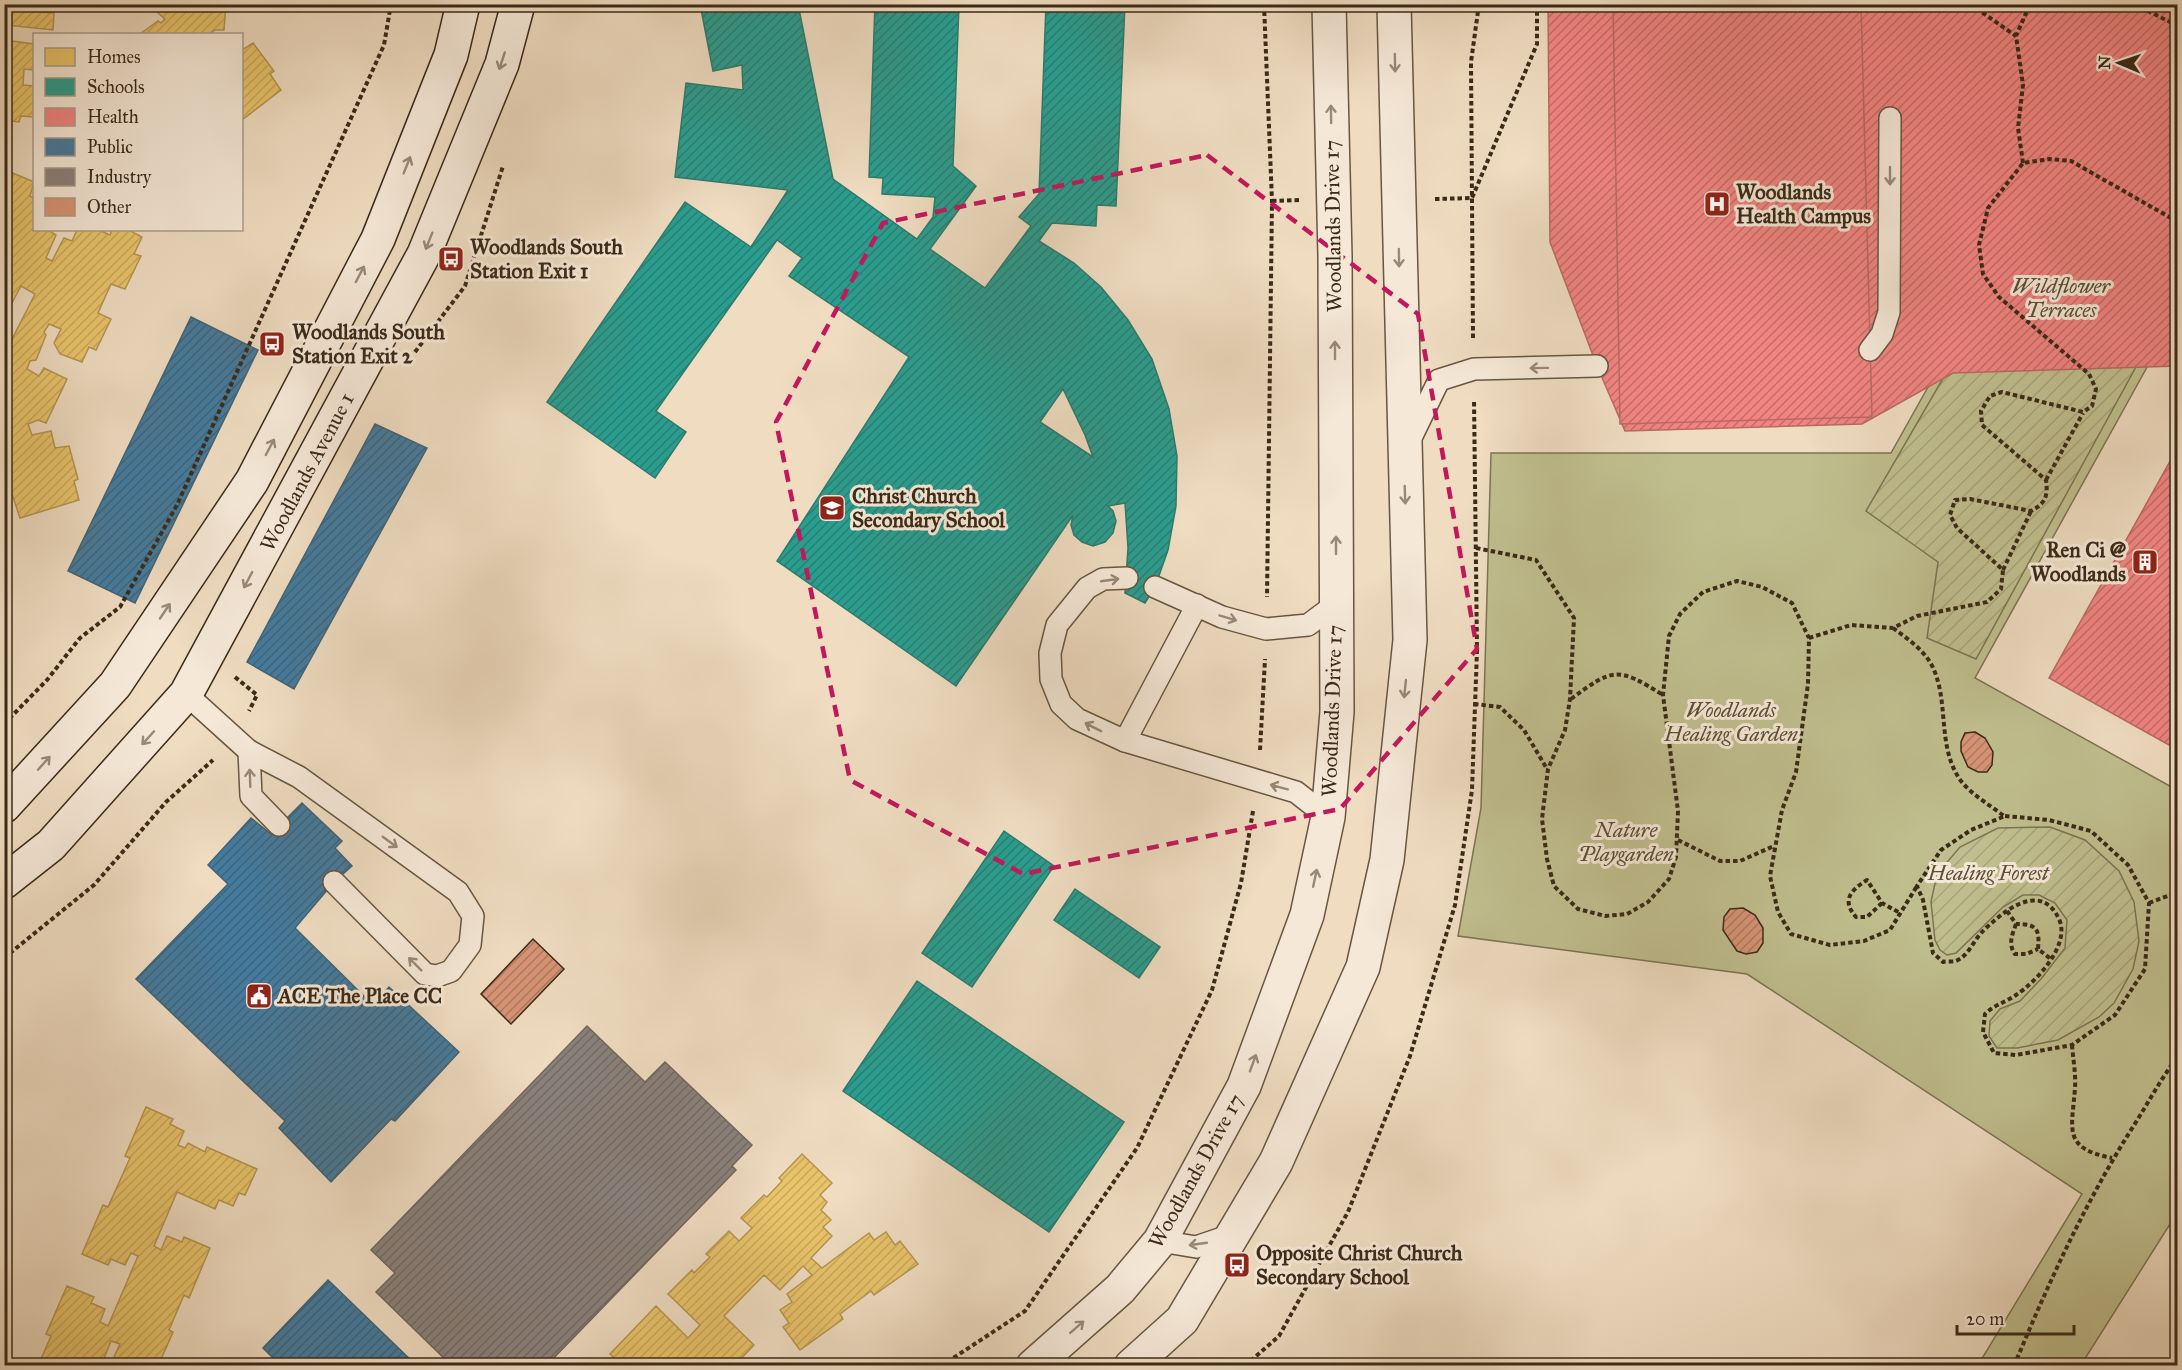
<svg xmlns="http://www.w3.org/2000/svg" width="2182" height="1370" font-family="'IM FELL Great Primer',serif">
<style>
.park{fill:#c0be8e;stroke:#7d7453;stroke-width:1.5}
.garden{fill:url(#garden-furrows);stroke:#7d7453;stroke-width:1.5}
.homes{fill:url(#homes-hatch);stroke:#b49651;stroke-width:1.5}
.schools{fill:url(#schools-hatch);stroke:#2f7a6b;stroke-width:1.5;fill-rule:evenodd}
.health{fill:url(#health-hatch);stroke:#bb6962;stroke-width:1.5}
.public{fill:url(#public-hatch);stroke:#426375;stroke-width:1.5}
.industry{fill:url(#industry-hatch);stroke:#72675e;stroke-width:1.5}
.building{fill:url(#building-hatch);stroke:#3a2a18;stroke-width:1.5}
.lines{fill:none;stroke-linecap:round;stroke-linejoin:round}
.lane-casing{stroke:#675642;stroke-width:24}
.street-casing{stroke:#675642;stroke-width:36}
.secondary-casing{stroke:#3a2a18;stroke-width:36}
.path{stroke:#3a2a18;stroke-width:4;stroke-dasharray:4.5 3;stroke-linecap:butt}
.lane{stroke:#f5e8d7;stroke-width:21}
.street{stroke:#f5e8d7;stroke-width:33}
.secondary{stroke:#f5e8d7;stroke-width:33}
.oneway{stroke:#988978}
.marked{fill:none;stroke:#c2185b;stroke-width:4.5;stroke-dasharray:12 8;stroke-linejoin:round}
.labels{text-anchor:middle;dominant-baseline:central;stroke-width:6;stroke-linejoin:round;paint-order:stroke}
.poi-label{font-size:21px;font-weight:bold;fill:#3a2a18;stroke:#f5e8d7;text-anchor:start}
.street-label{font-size:21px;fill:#3a2a18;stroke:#f5e8d7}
.park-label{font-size:21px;font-style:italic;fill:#5c4f36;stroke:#f5e8d7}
</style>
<defs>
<pattern id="garden-furrows" width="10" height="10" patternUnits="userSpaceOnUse" patternTransform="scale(1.5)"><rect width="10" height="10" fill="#c0be8e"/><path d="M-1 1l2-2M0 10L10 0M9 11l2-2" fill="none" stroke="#a6a37a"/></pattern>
<pattern id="homes-hatch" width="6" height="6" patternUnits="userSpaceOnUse" patternTransform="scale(1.5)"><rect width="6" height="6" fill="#e9c46a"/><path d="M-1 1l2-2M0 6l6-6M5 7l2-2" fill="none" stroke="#c9a95b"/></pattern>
<pattern id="schools-hatch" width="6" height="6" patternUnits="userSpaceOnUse" patternTransform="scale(1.5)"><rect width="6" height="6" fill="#2a9d8f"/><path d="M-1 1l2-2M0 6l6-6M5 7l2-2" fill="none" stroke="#258074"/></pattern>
<pattern id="health-hatch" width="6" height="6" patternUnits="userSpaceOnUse" patternTransform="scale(1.5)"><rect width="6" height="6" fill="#f28482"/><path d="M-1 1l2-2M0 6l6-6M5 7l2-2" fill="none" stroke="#c56c69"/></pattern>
<pattern id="public-hatch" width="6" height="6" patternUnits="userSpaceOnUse" patternTransform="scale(1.5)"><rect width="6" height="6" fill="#457b9d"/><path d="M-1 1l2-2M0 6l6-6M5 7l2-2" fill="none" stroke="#3b657f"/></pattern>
<pattern id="industry-hatch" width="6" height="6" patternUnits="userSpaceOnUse" patternTransform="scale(1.5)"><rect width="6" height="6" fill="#8a817c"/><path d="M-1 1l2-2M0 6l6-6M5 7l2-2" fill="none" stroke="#726a65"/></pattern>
<pattern id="building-hatch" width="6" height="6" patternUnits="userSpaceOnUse" patternTransform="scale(1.5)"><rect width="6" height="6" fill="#d79475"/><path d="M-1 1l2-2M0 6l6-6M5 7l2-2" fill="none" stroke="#af795f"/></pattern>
</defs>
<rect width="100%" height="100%" fill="#efdcc1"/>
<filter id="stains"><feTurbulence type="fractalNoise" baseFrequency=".00333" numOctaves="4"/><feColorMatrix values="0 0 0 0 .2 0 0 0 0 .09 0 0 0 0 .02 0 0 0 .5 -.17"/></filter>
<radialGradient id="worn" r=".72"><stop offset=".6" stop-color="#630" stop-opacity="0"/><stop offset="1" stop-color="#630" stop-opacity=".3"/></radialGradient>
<polygon class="park" points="2177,313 1975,678 2177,790 2177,1213 2081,1365 1978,1365 2082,1194 1747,974 1458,936 1481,808 1491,453 1891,453 1951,346"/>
<g class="garden">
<polygon points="2177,292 1976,659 1927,638 1938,562 1866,511 1963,344"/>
<polygon points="2050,827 2085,840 2119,871 2134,902 2139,941 2133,969 2114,1003 2099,1017 2058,1040 2017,1048 1997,1048 1989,1036 1990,1021 2000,1009 2020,1001 2041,979 2065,948 2067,920 2055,903 2039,895 2023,895 2003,907 1956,953 1947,955 1940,950 1935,940 1931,902 1937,874 1960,847 1998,828"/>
</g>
<g class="homes">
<polygon points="4,4 41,4 39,12 54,13 53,30 7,25 4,38"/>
<polygon points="159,4 226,4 224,30 215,30 210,34 140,34 158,21 161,23 165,19 158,13"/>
<polygon points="4,40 34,44 34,72 33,70 24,69 23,85 34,86 34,117 21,116 19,122 4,120"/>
<polygon points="253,43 274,71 270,74 281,90 242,120 242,50"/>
<polygon points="8,171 34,182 30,196 34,198 34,230 48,230 56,235 46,258 52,261 64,238 72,241 77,230 99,230 110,235 112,230 129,230 142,237 134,254 141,256 125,289 111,284 98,313 111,319 96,350 89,347 82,362 60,354 54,343 61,329 49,324 44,332 46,335 36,360 30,361 27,369 39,376 44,368 67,379 46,423 38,420 28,424 32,435 51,431 55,448 69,446 78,479 74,481 79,500 20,518 8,482 4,483 4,355 35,294 21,286 4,318 4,178"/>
<polygon points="146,1107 173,1119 170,1124 184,1131 178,1145 185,1148 188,1143 205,1152 207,1147 257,1169 245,1195 239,1193 233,1206 219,1200 215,1209 177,1192 154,1246 161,1250 167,1236 182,1242 184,1237 210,1248 189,1298 184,1295 169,1330 173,1332 158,1366 127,1366 128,1364 114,1357 120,1344 111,1341 101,1366 38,1366 51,1336 46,1334 67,1286 94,1297 91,1303 105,1309 100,1322 108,1326 138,1256 131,1253 125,1265 111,1259 108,1265 82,1254 103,1205 108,1207 130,1158 125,1156"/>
<polygon points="802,1154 832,1183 820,1195 827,1202 821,1210 831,1220 823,1227 832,1236 811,1258 822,1268 869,1233 874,1240 886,1232 895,1245 900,1241 918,1264 874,1295 871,1291 840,1314 843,1319 800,1350 783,1327 789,1323 780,1310 792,1302 787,1294 812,1275 803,1266 780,1290 764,1275 724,1316 754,1345 734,1366 622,1366 610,1354 656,1306 688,1338 700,1325 668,1294 692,1270 694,1273 710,1257 706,1254 729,1231 739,1241 752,1228 741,1218 764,1195 767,1197 782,1181 779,1178"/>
</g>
<g class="schools">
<path d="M700,4H798L833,179L917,239L933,217L935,197L882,194L883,178L869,177L875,4H959L953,166L976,186L930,249L985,288L1031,226L1019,217L1039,194L1046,4H1125L1116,206L1097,205L1096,226L1052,223L1039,241L1074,263L1101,287L1128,320L1152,359L1169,409L1177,456L1176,506L1168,550L1155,587L1145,603L1125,593L1128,548L1125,503L1108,506L1113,511L1116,521L1113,533L1105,542L1093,546L1082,542L1074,535L1071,525L1073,515L956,686L777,561L909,357L789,276L802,258L777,240L656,411L686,432L655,478L547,402L685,202L751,247L788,190L675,177L686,83L743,90L742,65L713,71ZM1063,389L1085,435L1093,457L1040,422Z"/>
<polygon points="1004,831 1054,866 972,987 922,953"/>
<polygon points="1075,889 1160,947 1139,978 1054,920"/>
<polygon points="917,981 1124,1122 1049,1232 843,1091"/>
</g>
<g class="health">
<polygon points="1548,4 2178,4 2178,366 1953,373 1862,424 1625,431 1597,366 1550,242"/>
<polygon points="1613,4 1861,4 1872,417 1620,424"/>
<polygon points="2178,447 2178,731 2169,745 2049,678"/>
</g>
<g class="public">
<polygon points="191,317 258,350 135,603 68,571"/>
<polygon points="375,424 427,448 294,689 247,662"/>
<polygon points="302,803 342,841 335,848 352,866 334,882 295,928 373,1005 389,987 459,1052 395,1121 391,1119 331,1182 279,1128 285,1121 136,979 228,884 208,865 251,818 271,834"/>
<polygon points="328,1280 417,1366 281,1366 263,1348"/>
</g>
<polygon class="industry" points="587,1026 645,1082 665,1062 752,1145 732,1166 736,1170 546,1366 452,1366 376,1292 395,1273 371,1250"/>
<g class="building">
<polygon points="1975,732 1985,738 1993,752 1992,765 1987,772 1978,772 1968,767 1961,751 1961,742 1965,733"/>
<polygon points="1743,908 1755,915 1763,928 1763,943 1757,952 1746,954 1737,951 1723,930 1724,917 1730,909"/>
<polygon points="533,939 564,969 511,1024 481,994"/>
</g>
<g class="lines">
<defs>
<g id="lane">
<polyline points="1870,350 1882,334 1889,312 1890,118"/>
<polyline points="1408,444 1439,380 1474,369 1597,366"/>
<polyline points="1127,578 1103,579 1087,588 1057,625 1050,653 1051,679 1061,704 1077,719 1125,741 1296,792 1328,817"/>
<polyline points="1155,587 1222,617 1266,629 1308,625 1336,604"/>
<polyline points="186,694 249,751"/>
<polyline points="1125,741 1197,605"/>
<polyline points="279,825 251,796 249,751 299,777 458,892 473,916 470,945 451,971 437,976 425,974 334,882"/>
<polyline points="1160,1241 1196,1247 1234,1234"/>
</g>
<g id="street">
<polyline points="1033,1366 1120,1289 1160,1241 1244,1086 1307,915 1328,817 1337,712 1335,256 1329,4"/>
<polyline points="1131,1366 1182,1320 1276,1162 1363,967 1387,860 1410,640 1394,4"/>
</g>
<g id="secondary">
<polyline points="4,806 115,685 252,481 378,239 451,55 463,4"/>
<polyline points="4,882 51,845 186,694 424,254 502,64 518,4"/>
</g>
</defs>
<use href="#lane" class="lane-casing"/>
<use href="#street" class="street-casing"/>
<use href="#secondary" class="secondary-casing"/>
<g class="path">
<polyline points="1264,4 1272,201 1267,597"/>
<polyline points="1970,4 2016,36"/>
<polyline points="2134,4 2178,26"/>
<polyline points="2023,163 2018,128 2023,85 2016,36 2030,4"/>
<polyline points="1435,199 1472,198 1537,44 1537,4"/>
<polyline points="1272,201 1299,200"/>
<polyline points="1473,338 1471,62 1479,4"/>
<polyline points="415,352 465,286 503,166"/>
<polyline points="2046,480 2083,413"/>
<polyline points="1476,548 1536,560 1574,618 1570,699 1565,730 1548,769 1542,819 1547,859 1554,886 1578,909 1605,916 1627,914 1648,902 1669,879 1676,857 1678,811 1663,695 1669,636 1680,614 1703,592 1737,581 1762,587 1792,603 1809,638 1808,684 1796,772 1782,810 1770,876 1778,912 1791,934 1830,945 1864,941 1890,930 1917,886"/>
<polyline points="2003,570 2031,511"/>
<path d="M1893,628C1908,639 1927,652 1934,670C1949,705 1937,748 1961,781C1972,795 1990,805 2004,816"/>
<path d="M1809,638L1851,625L1893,628L1917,616L1987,602L2001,589L2003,570L1957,528L1950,515L1955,500L1970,499L2031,511C2046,503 2048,496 2046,480L1982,425L1981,411L1990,396L2002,392L2083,412L2092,406L2096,389L2089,374L1999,297L1983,274L1979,245L1988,208L2023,163L2050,159L2071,161L2178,222"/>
<polyline points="235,677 257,695 249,711"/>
<path d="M1571,699C1614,667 1618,667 1663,695"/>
<polyline points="1474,704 1500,707 1524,730 1547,769"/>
<polyline points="4,724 47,680 80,638 120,607 177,505 384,45 391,4"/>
<polyline points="1260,750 1265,659"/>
<path d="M2005,816L2049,820L2091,831L2128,865L2149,903L2145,969L2115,1015L2072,1045L2016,1055L1994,1053L1983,1032L1985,1014C1994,1005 2006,1002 2016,995C2036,982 2071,945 2059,919C2040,879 2001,913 1981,933C1973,942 1968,956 1956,961C1953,962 1947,961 1943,962L1933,953L1923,900L1917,886L1941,850L1971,830Z"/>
<polyline points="1678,840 1720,861 1740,861 1774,846"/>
<path d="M1882,903L1867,917H1856C1841,900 1851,890 1867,880L1882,903L1900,913"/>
<polyline points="2149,903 2178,892"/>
<path d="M2007,911L2016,924C2036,924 2040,928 2038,949L2051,959"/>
<path d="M2016,924C2012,935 2008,944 2015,954H2026L2038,949"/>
<polyline points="4,958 94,885 166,802 213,760"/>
<path d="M2072,1045C2073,1059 2076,1074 2075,1088C2072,1130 2062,1148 2112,1158"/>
<polyline points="941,1366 1025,1311 1137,1148 1212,990 1241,883 1253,811"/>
<polyline points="1245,1366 1279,1336 1348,1212 1410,1056 1455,905 1472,790 1477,650 1474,399"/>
<path d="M2014,1366C2048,1284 2084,1205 2131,1130C2147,1105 2160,1080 2178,1056"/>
</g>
<use href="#lane" class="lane"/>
<use href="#street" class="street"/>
<use href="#secondary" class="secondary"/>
</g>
<defs><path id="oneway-shaft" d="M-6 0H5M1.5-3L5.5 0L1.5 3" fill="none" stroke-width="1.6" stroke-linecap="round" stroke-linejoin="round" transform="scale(1.5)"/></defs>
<g class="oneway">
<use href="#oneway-shaft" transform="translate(502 61) rotate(108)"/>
<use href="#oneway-shaft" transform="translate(1395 63) rotate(89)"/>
<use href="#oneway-shaft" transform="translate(1331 114) rotate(-91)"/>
<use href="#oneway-shaft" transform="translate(407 165) rotate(-68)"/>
<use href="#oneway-shaft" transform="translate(1890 176) rotate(90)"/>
<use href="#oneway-shaft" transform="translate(429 241) rotate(112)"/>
<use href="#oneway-shaft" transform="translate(1399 258) rotate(89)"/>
<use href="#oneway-shaft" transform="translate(360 274) rotate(-62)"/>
<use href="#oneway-shaft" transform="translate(1335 350) rotate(-90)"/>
<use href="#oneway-shaft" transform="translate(1539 368) rotate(179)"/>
<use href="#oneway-shaft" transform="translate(270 447) rotate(-62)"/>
<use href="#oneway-shaft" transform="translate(1405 495) rotate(88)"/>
<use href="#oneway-shaft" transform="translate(1336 545) rotate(-90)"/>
<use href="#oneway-shaft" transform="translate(248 580) rotate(118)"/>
<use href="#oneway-shaft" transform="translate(1110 580) rotate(-8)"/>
<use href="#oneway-shaft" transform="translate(165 611) rotate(-56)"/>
<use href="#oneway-shaft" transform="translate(1228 618) rotate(17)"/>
<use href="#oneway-shaft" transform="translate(1405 689) rotate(96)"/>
<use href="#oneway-shaft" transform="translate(1093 727) rotate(-153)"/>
<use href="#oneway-shaft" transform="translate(148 738) rotate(132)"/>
<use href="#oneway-shaft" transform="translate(44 763) rotate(-48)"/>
<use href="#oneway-shaft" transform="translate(250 778) rotate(-92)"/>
<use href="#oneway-shaft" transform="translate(1279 787) rotate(-165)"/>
<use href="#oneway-shaft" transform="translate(390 842) rotate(36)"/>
<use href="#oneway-shaft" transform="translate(1315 878) rotate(-78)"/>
<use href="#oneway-shaft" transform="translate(415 964) rotate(-135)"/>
<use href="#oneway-shaft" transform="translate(1253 1063) rotate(-70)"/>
<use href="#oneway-shaft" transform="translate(1198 1244) rotate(172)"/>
<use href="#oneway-shaft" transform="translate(1077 1327) rotate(-41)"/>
</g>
<path class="marked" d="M1207,155L1418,314L1477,649L1340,809L1023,874L850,780L776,422L883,223Z"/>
<defs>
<symbol id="hospital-square" viewBox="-11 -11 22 22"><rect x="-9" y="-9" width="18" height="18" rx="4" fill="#8f2418" stroke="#f5e8d7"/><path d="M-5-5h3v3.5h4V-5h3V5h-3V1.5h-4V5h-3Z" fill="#fff"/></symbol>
<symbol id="bus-square" viewBox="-11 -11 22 22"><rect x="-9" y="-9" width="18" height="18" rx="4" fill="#8f2418" stroke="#f5e8d7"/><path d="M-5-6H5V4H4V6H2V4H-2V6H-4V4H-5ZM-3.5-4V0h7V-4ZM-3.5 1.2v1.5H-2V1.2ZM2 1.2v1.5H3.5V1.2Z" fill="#fff"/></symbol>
<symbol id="school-square" viewBox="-11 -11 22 22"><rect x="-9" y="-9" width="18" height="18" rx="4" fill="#8f2418" stroke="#f5e8d7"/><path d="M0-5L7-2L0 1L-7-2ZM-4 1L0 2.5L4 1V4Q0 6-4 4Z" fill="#fff"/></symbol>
<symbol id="building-square" viewBox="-11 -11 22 22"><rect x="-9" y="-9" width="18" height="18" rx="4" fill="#8f2418" stroke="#f5e8d7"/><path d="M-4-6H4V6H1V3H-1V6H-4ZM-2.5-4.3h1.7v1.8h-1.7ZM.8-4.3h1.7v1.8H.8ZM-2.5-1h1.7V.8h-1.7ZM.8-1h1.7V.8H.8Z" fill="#fff"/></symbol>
<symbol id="civic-square" viewBox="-11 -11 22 22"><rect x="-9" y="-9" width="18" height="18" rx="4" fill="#8f2418" stroke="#f5e8d7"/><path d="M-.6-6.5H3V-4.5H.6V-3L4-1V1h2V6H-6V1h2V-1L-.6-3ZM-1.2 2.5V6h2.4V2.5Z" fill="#fff"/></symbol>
</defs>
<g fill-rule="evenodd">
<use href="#hospital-square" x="1702" y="189" width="30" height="30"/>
<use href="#bus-square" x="436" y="244" width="30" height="30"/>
<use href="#bus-square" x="257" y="329" width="30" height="30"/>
<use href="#school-square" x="817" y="493" width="30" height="30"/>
<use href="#building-square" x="2130" y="547" width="30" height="30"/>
<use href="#civic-square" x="244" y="981" width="30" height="30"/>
<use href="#bus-square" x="1222" y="1250" width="30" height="30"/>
</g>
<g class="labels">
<g class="poi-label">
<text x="1736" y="192">Woodlands<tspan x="1736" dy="24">Health Campus</tspan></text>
<text x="470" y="247">Woodlands South<tspan x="470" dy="24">Station Exit 1</tspan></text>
<text x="292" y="332">Woodlands South<tspan x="292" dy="24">Station Exit 2</tspan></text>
<text x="852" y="496">Christ Church<tspan x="852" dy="24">Secondary School</tspan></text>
<text x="2126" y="550" text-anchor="end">Ren Ci @<tspan x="2126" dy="24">Woodlands</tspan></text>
<text x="278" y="996">ACE The Place CC</text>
<text x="1256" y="1253">Opposite Christ Church<tspan x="1256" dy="24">Secondary School</tspan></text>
</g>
<g class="street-label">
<text transform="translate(1333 226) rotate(-91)">Woodlands Drive 17</text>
<text transform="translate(307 472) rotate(-62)">Woodlands Avenue 1</text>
<text transform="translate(1332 711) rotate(-88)">Woodlands Drive 17</text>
<text transform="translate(1196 1171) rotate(-61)">Woodlands Drive 17</text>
</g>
<g class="park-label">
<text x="2061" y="286">Wildflower<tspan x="2061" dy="24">Terraces</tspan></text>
<text x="1731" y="710">Woodlands<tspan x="1731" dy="24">Healing Garden</tspan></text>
<text x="1626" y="830">Nature<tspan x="1626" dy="24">Playgarden</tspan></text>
<text x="1988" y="873">Healing Forest</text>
</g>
</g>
<rect width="2182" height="1370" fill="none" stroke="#efdcc1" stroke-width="24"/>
<rect x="6" y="6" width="2170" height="1358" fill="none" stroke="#3a2a18" stroke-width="3"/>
<rect x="12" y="12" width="2158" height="1346" fill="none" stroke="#3a2a18" stroke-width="1.5"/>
<rect x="33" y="33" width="210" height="198" fill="#f5e8d7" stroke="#aa9c8b" stroke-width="1.5"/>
<rect x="45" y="48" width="30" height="18" fill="#e9c46a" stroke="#aa9c8b" stroke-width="1.5"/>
<text x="87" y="63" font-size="18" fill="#3a2a18">Homes</text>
<rect x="45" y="78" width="30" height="18" fill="#2a9d8f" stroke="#aa9c8b" stroke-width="1.5"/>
<text x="87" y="93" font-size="18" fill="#3a2a18">Schools</text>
<rect x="45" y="108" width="30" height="18" fill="#f28482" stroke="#aa9c8b" stroke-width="1.5"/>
<text x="87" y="123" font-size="18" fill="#3a2a18">Health</text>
<rect x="45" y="138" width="30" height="18" fill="#457b9d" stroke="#aa9c8b" stroke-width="1.5"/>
<text x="87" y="153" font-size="18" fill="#3a2a18">Public</text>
<rect x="45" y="168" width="30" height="18" fill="#8a817c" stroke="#aa9c8b" stroke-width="1.5"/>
<text x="87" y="183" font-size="18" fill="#3a2a18">Industry</text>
<rect x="45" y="198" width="30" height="18" fill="#d79475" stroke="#aa9c8b" stroke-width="1.5"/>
<text x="87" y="213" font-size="18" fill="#3a2a18">Other</text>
<g transform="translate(2119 63) rotate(272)" stroke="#f5e8d7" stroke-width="4.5" paint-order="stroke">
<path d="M0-4.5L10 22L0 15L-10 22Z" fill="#3a2a18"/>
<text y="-9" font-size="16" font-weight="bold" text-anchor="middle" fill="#3a2a18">N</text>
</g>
<path d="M1957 1325v9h117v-9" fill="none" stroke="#3a2a18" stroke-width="3"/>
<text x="1966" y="1325" font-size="18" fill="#3a2a18" stroke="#f5e8d7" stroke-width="4.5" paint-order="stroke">20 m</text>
<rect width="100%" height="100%" filter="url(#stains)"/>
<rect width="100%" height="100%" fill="url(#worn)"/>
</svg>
